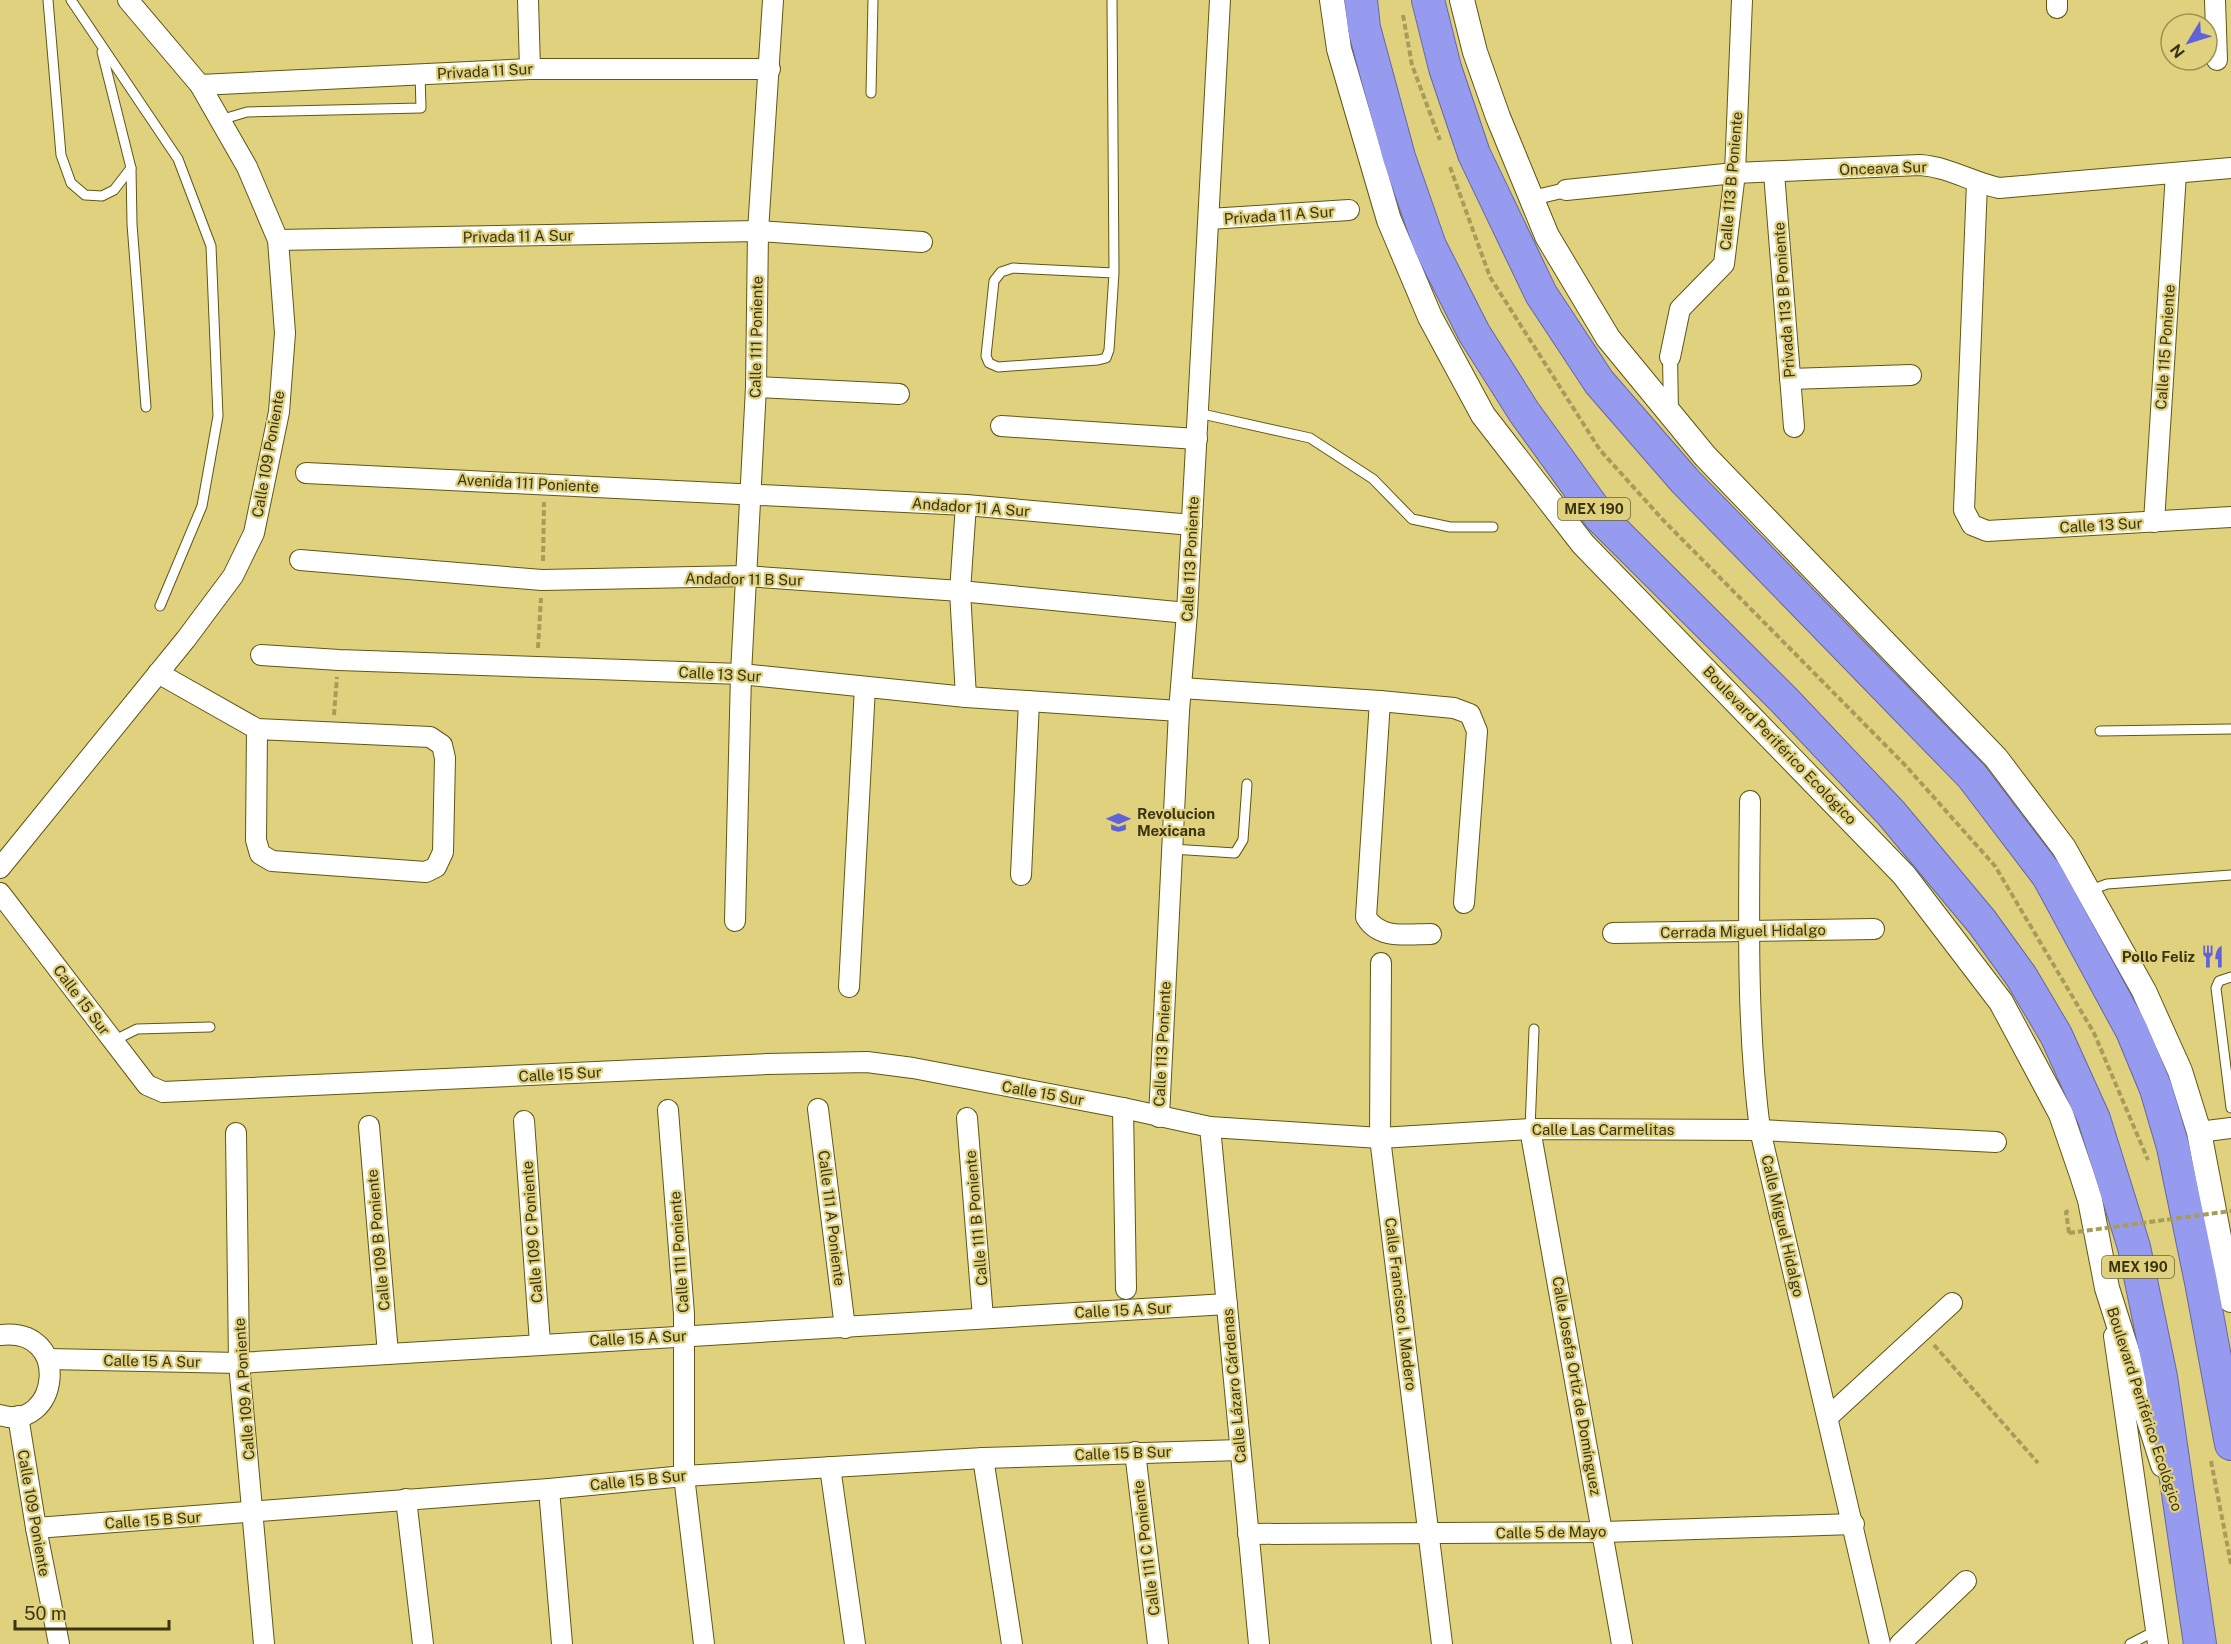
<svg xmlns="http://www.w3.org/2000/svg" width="2231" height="1644" font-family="'Public Sans',sans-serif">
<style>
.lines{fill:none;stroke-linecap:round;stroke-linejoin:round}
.service-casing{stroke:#615614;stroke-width:11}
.pedestrian-casing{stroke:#615614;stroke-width:16}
.minor-casing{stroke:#615614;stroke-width:22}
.tertiary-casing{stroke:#615614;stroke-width:26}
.trunk-casing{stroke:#6667a0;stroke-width:34}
.path{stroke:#a89c5a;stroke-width:4;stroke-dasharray:6 3;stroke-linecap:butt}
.service{stroke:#fff;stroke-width:9}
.pedestrian{stroke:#fff;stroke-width:14}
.minor{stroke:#fff;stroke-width:20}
.tertiary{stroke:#fff;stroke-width:24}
.trunk{stroke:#979bf0;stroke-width:32}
.path-bridge{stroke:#a89c5a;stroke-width:4;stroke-dasharray:6 3;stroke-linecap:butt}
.labels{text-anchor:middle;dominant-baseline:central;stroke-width:4.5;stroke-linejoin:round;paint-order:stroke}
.shield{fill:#e0d17f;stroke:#6c6332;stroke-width:1.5}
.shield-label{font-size:14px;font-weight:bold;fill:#3a3411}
.street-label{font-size:15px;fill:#3a3411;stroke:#e0d17f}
.poi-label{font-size:15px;font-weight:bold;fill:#3a3411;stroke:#e0d17f;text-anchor:start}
</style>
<rect width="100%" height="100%" fill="#e0d17f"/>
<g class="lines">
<defs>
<g id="service">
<polyline points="48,0 61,155 71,183 85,195 102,196 114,190 131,168 102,52"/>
<polyline points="71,0 178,159 211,246 218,416 202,506 160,606"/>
<polyline points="1112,0 1114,273 1109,350 1106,358 1098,360 998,367 989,363 986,356 994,281 1001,272 1013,268 1114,273"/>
<polyline points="871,93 873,0"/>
<polyline points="220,120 247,112 421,108 420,74"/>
<polyline points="131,168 132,224 146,407"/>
<polyline points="1198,413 1310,438 1373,479 1412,519 1450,527 1493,527"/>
<polyline points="2100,731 2231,729"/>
<polyline points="1172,849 1235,853 1243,840 1247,784"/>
<polyline points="2088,891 2107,884 2231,875"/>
<polyline points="2231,977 2219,981 2216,988 2231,1108"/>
<polyline points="113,1041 137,1029 210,1027"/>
<polyline points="1530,1129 1534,1029"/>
<polyline points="2130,1644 2157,1630"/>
</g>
<g id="pedestrian">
<polyline points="1532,198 1566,190"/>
<polyline points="1670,357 1671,412"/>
</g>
<g id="minor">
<polyline points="528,0 530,69"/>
<polyline points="2215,0 2217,60"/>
<polyline points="2057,8 2057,0"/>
<polyline points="200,85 530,69 770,69"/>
<polyline points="1774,173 1794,427"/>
<polyline points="1977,183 1964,510 1972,525 1987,531 2231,517"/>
<path d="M1566,190L1735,173L1920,165C1949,167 1971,182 1999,188L2231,168"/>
<polyline points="1209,219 1349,210"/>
<polyline points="278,240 758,231 922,242"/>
<polyline points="1670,357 1680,309 1724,264 1735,173 1742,0"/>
<polyline points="1790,379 1911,375"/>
<polyline points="756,387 899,394"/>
<polyline points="1001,426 1197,439"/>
<polyline points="306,473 966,505 1192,525"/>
<polyline points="966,505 960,591 966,697"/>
<polyline points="2154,522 2176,173"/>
<polyline points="300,560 542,580 745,576 960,591 1187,613"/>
<polyline points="261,655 339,660 741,674 966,697 1179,711"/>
<polyline points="158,673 257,729 430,737 442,745 445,758 443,852 436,867 426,872 272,861 260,854 256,840 257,729"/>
<polyline points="1181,688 1380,701 1454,708 1470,714 1477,731 1464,903"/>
<path d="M1380,701L1366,917C1379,940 1408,934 1431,934"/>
<path d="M1750,801C1749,910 1746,1021 1760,1130L1880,1644"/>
<polyline points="0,868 186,639 233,576 254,533 279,412 285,333 278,240 247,167 200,85 128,0"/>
<polyline points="1021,875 1029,701"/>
<polyline points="0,893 147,1085 163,1092 767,1064 867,1062 913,1068 1123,1108 1210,1127 1380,1138 1530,1129 1760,1130 1996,1142"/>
<polyline points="735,921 741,674 756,387 758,231 773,0"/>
<polyline points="1613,933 1874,929"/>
<polyline points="1381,963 1380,1138 1442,1644"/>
<polyline points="849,987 865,687"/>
<polyline points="1123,1108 1126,1289"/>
<polyline points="818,1109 845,1328"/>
<polyline points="668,1110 684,1314 684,1476 704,1644"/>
<polyline points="1159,1117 1179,711 1187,613 1220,0"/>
<polyline points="967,1118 983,1318"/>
<polyline points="524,1121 540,1343"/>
<polyline points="369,1126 388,1354"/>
<polyline points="1210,1127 1259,1644"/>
<polyline points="1530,1129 1622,1644"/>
<polyline points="2199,1132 2231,1128"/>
<polyline points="236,1133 239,1363 264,1644"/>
<path d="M0,1335C74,1326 58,1434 0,1415"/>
<polyline points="2114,1336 2158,1644"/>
<polyline points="48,1359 239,1363 1227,1304"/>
<polyline points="18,1416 36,1528 59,1644"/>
<polyline points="1828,1417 1952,1303"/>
<polyline points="1135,1452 1158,1644"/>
<polyline points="983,1458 1012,1644"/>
<polyline points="830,1467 855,1644"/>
<polyline points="549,1489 562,1644"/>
<polyline points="406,1499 423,1644"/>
<polyline points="36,1528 549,1489 684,1476 983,1458 1240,1450"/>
<polyline points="1248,1534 1604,1532 1854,1524"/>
<polyline points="1900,1644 1966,1581"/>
</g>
<g id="tertiary">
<polyline points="1332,0 1339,49 1389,220 1430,317 1483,415 1583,544 1904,875 2001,1002 2061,1114 2082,1175 2090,1200 2107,1288 2163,1465"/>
<polyline points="1462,0 1475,52 1498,117 1547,236 1608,338 1705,456 1996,758 2064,848 2144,991 2180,1071 2199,1132 2231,1300"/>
</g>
<g id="trunk">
<polyline points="1361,0 1364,28 1399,157 1430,246 1474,333 1524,412 1600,517 1784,700 1891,813 1982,922 2021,976 2056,1035 2094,1119 2134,1247 2161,1377 2200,1644"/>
<polyline points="1428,0 1445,68 1474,154 1541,294 1599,382 1685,481 1972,776 2048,876 2132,1031 2156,1089 2173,1147 2201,1282 2231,1444"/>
</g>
</defs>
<use href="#service" class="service-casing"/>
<use href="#pedestrian" class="pedestrian-casing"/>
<use href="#minor" class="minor-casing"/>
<use href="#tertiary" class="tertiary-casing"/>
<use href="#trunk" class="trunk-casing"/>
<g class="path">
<polyline points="1403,15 1412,65 1440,140"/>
<polyline points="1450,167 1490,277 1600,450 1664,521 1905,765 1995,866 2094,1033 2148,1160"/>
<polyline points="543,561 544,502"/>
<polyline points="538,648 541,598"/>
<polyline points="334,715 337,677"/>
<polyline points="2069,1233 2066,1212 2071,1210"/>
<polyline points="1934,1345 2038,1463"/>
<polyline points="2211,1461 2231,1564"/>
</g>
<use href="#service" class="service"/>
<use href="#pedestrian" class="pedestrian"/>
<use href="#minor" class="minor"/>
<use href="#tertiary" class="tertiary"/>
<use href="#trunk" class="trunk"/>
<polyline class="path-bridge" points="2069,1233 2231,1211"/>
</g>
<defs>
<symbol id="school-bare" viewBox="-9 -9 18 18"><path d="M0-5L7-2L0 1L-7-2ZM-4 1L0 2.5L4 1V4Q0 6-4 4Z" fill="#6161d9" stroke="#e0d17f" stroke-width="2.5" paint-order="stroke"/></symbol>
<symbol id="restaurant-bare" viewBox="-9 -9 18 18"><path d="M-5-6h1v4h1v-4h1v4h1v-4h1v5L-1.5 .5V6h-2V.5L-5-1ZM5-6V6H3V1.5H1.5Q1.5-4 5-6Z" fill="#6161d9" stroke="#e0d17f" stroke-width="2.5" paint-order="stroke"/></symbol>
</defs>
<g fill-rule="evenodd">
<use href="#school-bare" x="1102" y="806" width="33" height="33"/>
<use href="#restaurant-bare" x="2196" y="940" width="33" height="33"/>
</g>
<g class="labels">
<g class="shield">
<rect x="1558" y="498" width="72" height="22" rx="4.5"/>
<rect x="2102" y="1256" width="72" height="22" rx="4.5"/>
</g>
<g class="shield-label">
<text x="1594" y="509">MEX 190</text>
<text x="2138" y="1267">MEX 190</text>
</g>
<g class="street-label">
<text transform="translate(485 71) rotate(-3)">Privada 11 Sur</text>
<text transform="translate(1883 168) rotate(-2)">Onceava Sur</text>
<text transform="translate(1731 181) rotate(-85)">Calle 113 B Poniente</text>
<text transform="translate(1279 215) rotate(-4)">Privada 11 A Sur</text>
<text transform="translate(518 236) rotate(-1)">Privada 11 A Sur</text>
<text transform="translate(1784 300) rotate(-94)">Privada 113 B Poniente</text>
<text transform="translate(756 337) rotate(-89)">Calle 111 Poniente</text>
<text transform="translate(2165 347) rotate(-86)">Calle 115 Poniente</text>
<text transform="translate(268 454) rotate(-80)">Calle 109 Poniente</text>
<text transform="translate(528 483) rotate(3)">Avenida 111 Poniente</text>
<text transform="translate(971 507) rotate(4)">Andador 11 A Sur</text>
<text transform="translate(2101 525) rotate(-3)">Calle 13 Sur</text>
<text transform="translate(1190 559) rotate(-87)">Calle 113 Poniente</text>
<text transform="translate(744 579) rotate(1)">Andador 11 B Sur</text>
<text transform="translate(720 674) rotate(3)">Calle 13 Sur</text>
<text transform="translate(1780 745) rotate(46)">Boulevard Periférico Ecológico</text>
<text transform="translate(1743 931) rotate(-1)">Cerrada Miguel Hidalgo</text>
<text transform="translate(82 1000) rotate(53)">Calle 15 Sur</text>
<text transform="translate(1162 1044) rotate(-87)">Calle 113 Poniente</text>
<text transform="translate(560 1074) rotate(-3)">Calle 15 Sur</text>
<text transform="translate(1043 1093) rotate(10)">Calle 15 Sur</text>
<text x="1603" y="1129">Calle Las Carmelitas</text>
<text transform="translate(832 1218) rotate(83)">Calle 111 A Poniente</text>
<text transform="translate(976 1218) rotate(-95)">Calle 111 B Poniente</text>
<text transform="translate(1783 1226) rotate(77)">Calle Miguel Hidalgo</text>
<text transform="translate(532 1232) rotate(-94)">Calle 109 C Poniente</text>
<text transform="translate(378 1240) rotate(-95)">Calle 109 B Poniente</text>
<text transform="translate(679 1252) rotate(-94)">Calle 111 Poniente</text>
<text transform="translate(1401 1304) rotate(83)">Calle Francisco I. Madero</text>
<text transform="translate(1123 1310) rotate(-3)">Calle 15 A Sur</text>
<text transform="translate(638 1338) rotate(-3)">Calle 15 A Sur</text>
<text transform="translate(152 1361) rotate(1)">Calle 15 A Sur</text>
<text transform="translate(1234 1386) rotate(-95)">Calle Lázaro Cárdenas</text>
<text transform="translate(1577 1386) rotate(80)">Calle Josefa Ortiz de Domínguez</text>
<text transform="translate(244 1389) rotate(-94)">Calle 109 A Poniente</text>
<text transform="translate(2145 1409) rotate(72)">Boulevard Periférico Ecológico</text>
<text transform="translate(1123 1453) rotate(-2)">Calle 15 B Sur</text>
<text transform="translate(638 1480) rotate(-6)">Calle 15 B Sur</text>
<text transform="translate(34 1513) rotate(80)">Calle 109 Poniente</text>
<text transform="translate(153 1520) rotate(-4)">Calle 15 B Sur</text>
<text transform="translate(1551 1532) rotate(-1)">Calle 5 de Mayo</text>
<text transform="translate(1146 1548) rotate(-97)">Calle 111 C Poniente</text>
</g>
<g class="poi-label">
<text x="1137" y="813">Revolucion<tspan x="1137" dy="17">Mexicana</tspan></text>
<text x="2195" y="956" text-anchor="end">Pollo Feliz</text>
</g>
</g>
<g transform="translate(2189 42) rotate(232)"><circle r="28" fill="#e0d17f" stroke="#9e9253" stroke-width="1.5"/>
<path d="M0-4.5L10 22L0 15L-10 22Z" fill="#6161d9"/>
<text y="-9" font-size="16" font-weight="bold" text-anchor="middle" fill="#3a3411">N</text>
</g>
<path d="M15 1620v9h154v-9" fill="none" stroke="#3a3411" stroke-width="3"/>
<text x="24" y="1620" font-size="18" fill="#3a3411" stroke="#e0d17f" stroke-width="4.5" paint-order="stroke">50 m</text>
</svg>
